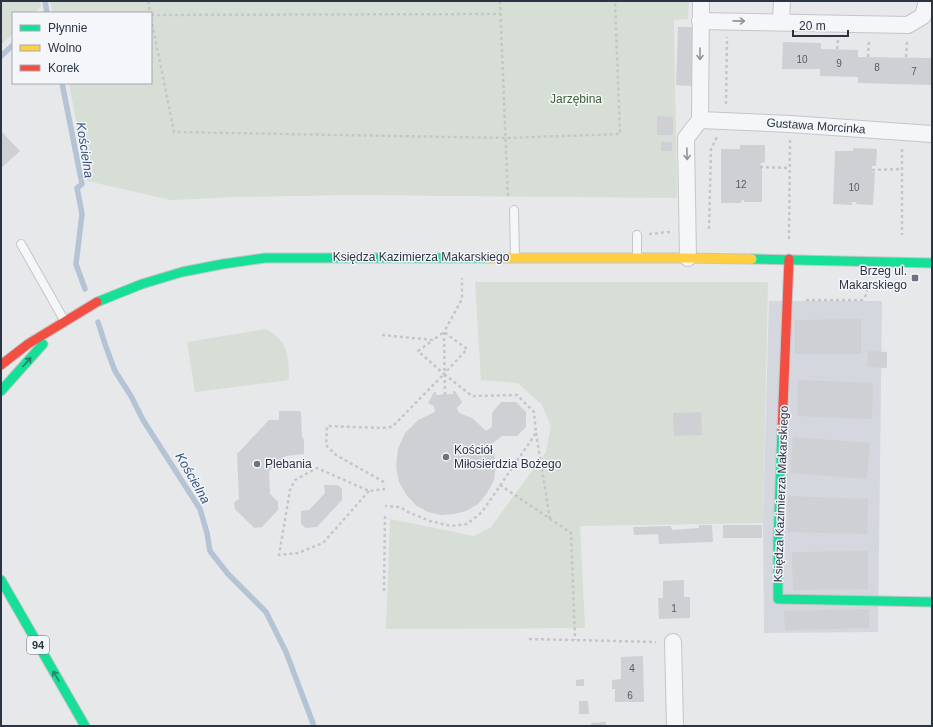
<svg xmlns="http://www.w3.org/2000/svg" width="933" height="727" font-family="Helvetica,sans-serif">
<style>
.built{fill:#d4d7dd}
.green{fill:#d6ded6}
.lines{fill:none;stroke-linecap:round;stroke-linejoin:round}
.stream{stroke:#b4c4d5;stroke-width:5.5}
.building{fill:#ced0d3}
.lane-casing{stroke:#c4c6c8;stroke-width:10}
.street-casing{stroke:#c4c6c8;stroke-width:18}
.fast-casing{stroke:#c4c6c8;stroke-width:11}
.slow-casing{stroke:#c4c6c8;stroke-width:11}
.jam-casing{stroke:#c4c6c8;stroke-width:11}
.path{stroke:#c5c6ca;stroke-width:2.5;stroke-dasharray:3 3;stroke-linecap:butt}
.lane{stroke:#f5f6f7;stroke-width:8}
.street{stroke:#f5f6f7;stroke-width:16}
.fast{stroke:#16e098;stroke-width:9}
.slow{stroke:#ffcf43;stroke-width:9}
.jam{stroke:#f24e42;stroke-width:9}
.oneway{stroke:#90959e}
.oneway2{stroke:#22816a}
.poi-dot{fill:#6c737f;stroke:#f4f6f9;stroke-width:1.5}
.labels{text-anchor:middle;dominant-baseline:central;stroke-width:3;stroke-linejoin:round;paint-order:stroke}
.number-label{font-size:10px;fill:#545c69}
.shield{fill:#f4f6f9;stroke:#676e7b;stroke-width:1}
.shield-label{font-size:11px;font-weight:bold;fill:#2b3445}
.park-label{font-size:12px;fill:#3f6138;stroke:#f4f6f9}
.street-label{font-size:12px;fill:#2b3445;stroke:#f4f6f9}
.poi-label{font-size:12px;fill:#2b3445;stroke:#f4f6f9;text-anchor:start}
.water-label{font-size:13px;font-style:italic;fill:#34527a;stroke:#f4f6f9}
</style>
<rect width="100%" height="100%" fill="#e6e8ea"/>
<polygon class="built" points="769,301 882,301 878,632 764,633 763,523"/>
<g class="green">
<polygon points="1,1 40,1 41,6 34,13 13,13 13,33 1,45"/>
<polygon points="50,1 689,1 688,19 674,20 677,198 355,195 235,197 171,200 87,181 69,83 151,83 151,13 53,13"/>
<polygon points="475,282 768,282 763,523 580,526 585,628 386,629 390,519 474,536 491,527 546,452 551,426 542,405 518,383 481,380"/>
<path d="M266,329C288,341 289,357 289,380L195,392L187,342Z"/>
</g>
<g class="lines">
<g class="stream">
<polyline points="45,1 47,13"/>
<polyline points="1,56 13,45"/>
<polyline points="62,83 82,184 77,188 82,214 76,264 85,289"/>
<polyline points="98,322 106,347 115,371 131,396 143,420 200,509 207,533 210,551 228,574 266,612 286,652 314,726"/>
</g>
</g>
<g class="building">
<polygon points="678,27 694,27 692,86 676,85"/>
<polygon points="783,42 821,43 821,49 858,50 858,57 932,58 932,85 858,83 858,77 820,76 820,69 782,69"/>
<polygon points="657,116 673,117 673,135 657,135"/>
<polygon points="1,131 20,151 1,168"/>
<rect x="661" y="142" width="11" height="9"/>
<polygon points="740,145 765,145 765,162 761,163 760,168 762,168 762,202 744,202 744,200 742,200 741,203 721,203 721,149 740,149"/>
<polygon points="853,148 877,149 876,166 872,166 872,172 875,172 873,205 856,204 856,202 852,202 852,205 833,204 835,151 853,151"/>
<polygon points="861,319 861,354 795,354 795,320"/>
<polygon points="868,351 887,352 887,368 867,367"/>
<polygon points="798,380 873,383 872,419 797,416"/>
<polygon points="453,391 455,391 462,402 457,408 459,413 472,418 486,431 492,427 492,413 501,402 516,402 526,412 526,427 517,436 502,436 492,444 496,464 494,480 487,493 478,504 466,511 454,514 441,515 428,512 417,506 407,496 399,482 396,467 398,449 405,433 418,420 435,412 434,406 428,403 434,392 436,392 436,395 453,394"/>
<polygon points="279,411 301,411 302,437 304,440 304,454 286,456 269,471 270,494 278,502 278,510 262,527 254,528 235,509 234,502 239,499 237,454 269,420 279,420"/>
<polygon points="701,412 702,435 674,436 673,413"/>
<polygon points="793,437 870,443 867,479 790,473"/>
<polygon points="324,485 338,485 342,489 342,500 317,527 306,528 301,524 301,511 309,510 325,493"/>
<polygon points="788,496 868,499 867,534 787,532"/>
<polygon points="699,525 712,525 713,542 659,544 658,534 634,535 633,527 671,526 672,530 699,528"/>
<rect x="723" y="525" width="39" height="13"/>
<polygon points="868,551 868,589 793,590 792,552"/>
<polygon points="684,580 684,597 690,597 690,618 659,619 658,598 663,598 663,581"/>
<polygon points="869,609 869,628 785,630 784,611"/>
<polygon points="643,656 644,702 615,702 615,689 612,689 612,680 621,679 621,657"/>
<polygon points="584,679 584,686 576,686 576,680"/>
<polygon points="579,701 588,701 589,714 579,714"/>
<polygon points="606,722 606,726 591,726 591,723"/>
</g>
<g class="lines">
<defs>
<g id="lane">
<polyline points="514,210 515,257"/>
<polyline points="21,244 64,320"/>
<polyline points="637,257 637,235"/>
</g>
<g id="street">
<polyline points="700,21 908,25 923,16 927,1"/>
<polyline points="781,22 782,1"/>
<polyline points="700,120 790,124 932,134"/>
<polyline points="688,258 686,138 700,120 701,1"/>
<polyline points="673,642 675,726"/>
</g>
<g id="fast">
<polyline points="752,259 932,263"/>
<polyline points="97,302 142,284 182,272 223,264 265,258 488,258"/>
<polyline points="1,391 43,344"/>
<polyline points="782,430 778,541 778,599 932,602"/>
<polyline points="1,580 85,726"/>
</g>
<polyline id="slow" points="488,258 683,258 752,259"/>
<g id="jam">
<polyline points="1,365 28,344 97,302"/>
<polyline points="782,430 789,259"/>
</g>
</defs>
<use href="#lane" class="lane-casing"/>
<use href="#street" class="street-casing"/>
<use href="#fast" class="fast-casing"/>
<use href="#slow" class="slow-casing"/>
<use href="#jam" class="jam-casing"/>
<g class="path">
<polyline points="148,1 150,13"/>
<polyline points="500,1 508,199"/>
<polyline points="151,15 501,14"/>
<polyline points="151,18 174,132 506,138 620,134 615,1"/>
<polyline points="837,49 838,40"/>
<polyline points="868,57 869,41"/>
<polyline points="906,57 907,42"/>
<polyline points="726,104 727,37"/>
<polyline points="902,149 902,235"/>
<polyline points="760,167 790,168"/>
<polyline points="872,170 902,169"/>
<polyline points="709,229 711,149 717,137"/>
<polyline points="649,234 670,232"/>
<polyline points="789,239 790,140"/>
<polyline points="806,300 862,300 867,294 867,280"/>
<polyline points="382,335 433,340 444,332 467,349 444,374 418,351 433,340"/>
<polyline points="445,395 444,332 462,299 462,278"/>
<polyline points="536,433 550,519"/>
<polyline points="384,482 336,455 326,445 327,426 382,428 392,427 444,374 472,396 517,395 534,412 536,433 482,512 467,524 451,526 430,521 408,512 400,507 385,506"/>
<polyline points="500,485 571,533 575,640"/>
<polyline points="369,491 323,543 298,553 279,555 290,490 295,480 317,468 369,491 385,489"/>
<polyline points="384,591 385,513"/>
<polyline points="529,639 656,642"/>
</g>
<use href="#lane" class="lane"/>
<use href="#street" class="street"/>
<use href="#fast" class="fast"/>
<use href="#slow" class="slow"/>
<use href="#jam" class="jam"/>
</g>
<defs><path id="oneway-shaft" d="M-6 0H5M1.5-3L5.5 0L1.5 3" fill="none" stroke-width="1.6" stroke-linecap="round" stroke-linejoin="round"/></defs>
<g class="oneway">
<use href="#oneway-shaft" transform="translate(739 21) rotate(1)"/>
<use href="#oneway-shaft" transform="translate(700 54) rotate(90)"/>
<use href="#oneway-shaft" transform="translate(687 154) rotate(89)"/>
</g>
<g class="oneway2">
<use href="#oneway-shaft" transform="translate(27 362) rotate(-48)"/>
<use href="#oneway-shaft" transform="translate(56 676) rotate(-120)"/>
</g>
<g class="poi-dot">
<rect x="911" y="274" width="8" height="8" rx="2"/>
<circle cx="446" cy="457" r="4"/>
<circle cx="257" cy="464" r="4"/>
</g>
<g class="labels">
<g class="number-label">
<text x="802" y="59">10</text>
<text x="839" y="63">9</text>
<text x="877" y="67">8</text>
<text x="914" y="71">7</text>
<text x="741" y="184">12</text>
<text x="854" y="187">10</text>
<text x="674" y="608">1</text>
<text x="632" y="668">4</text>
<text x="630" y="695">6</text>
</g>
<rect class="shield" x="27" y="636" width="22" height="18" rx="3"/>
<g class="shield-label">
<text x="38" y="645">94</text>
</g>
<g class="park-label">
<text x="576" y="99">Jarzębina</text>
</g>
<g class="street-label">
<text transform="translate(816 126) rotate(4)">Gustawa Morcinka</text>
<text x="421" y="257">Księdza Kazimierza Makarskiego</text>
<text transform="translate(781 494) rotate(-88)">Księdza Kazimierza Makarskiego</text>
</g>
<g class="poi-label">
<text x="907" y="271" text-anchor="end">Brzeg ul.<tspan x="907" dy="14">Makarskiego</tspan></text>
<text x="454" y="450">Kościół<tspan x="454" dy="14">Miłosierdzia Bożego</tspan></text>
<text x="265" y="464">Plebania</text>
</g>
<g class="water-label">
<text transform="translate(85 150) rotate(81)">Kościelna</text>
<text transform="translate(193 478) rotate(60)">Kościelna</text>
</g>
</g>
<rect width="933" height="727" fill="none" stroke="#2b3445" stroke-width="4"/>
<rect x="12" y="12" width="140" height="72" fill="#f4f6f9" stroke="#a4a8b1"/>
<rect x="20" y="25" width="20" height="6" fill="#16e098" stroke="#a4a8b1"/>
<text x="48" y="32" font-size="12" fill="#2b3445">Płynnie</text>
<rect x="20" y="45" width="20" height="6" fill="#ffcf43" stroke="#a4a8b1"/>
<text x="48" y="52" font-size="12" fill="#2b3445">Wolno</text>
<rect x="20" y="65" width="20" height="6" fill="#f24e42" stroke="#a4a8b1"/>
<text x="48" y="72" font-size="12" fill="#2b3445">Korek</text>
<path d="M793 30v6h55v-6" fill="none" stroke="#2b3445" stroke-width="2"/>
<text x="799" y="30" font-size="12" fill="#2b3445" stroke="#f4f6f9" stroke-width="3" paint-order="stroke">20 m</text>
</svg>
